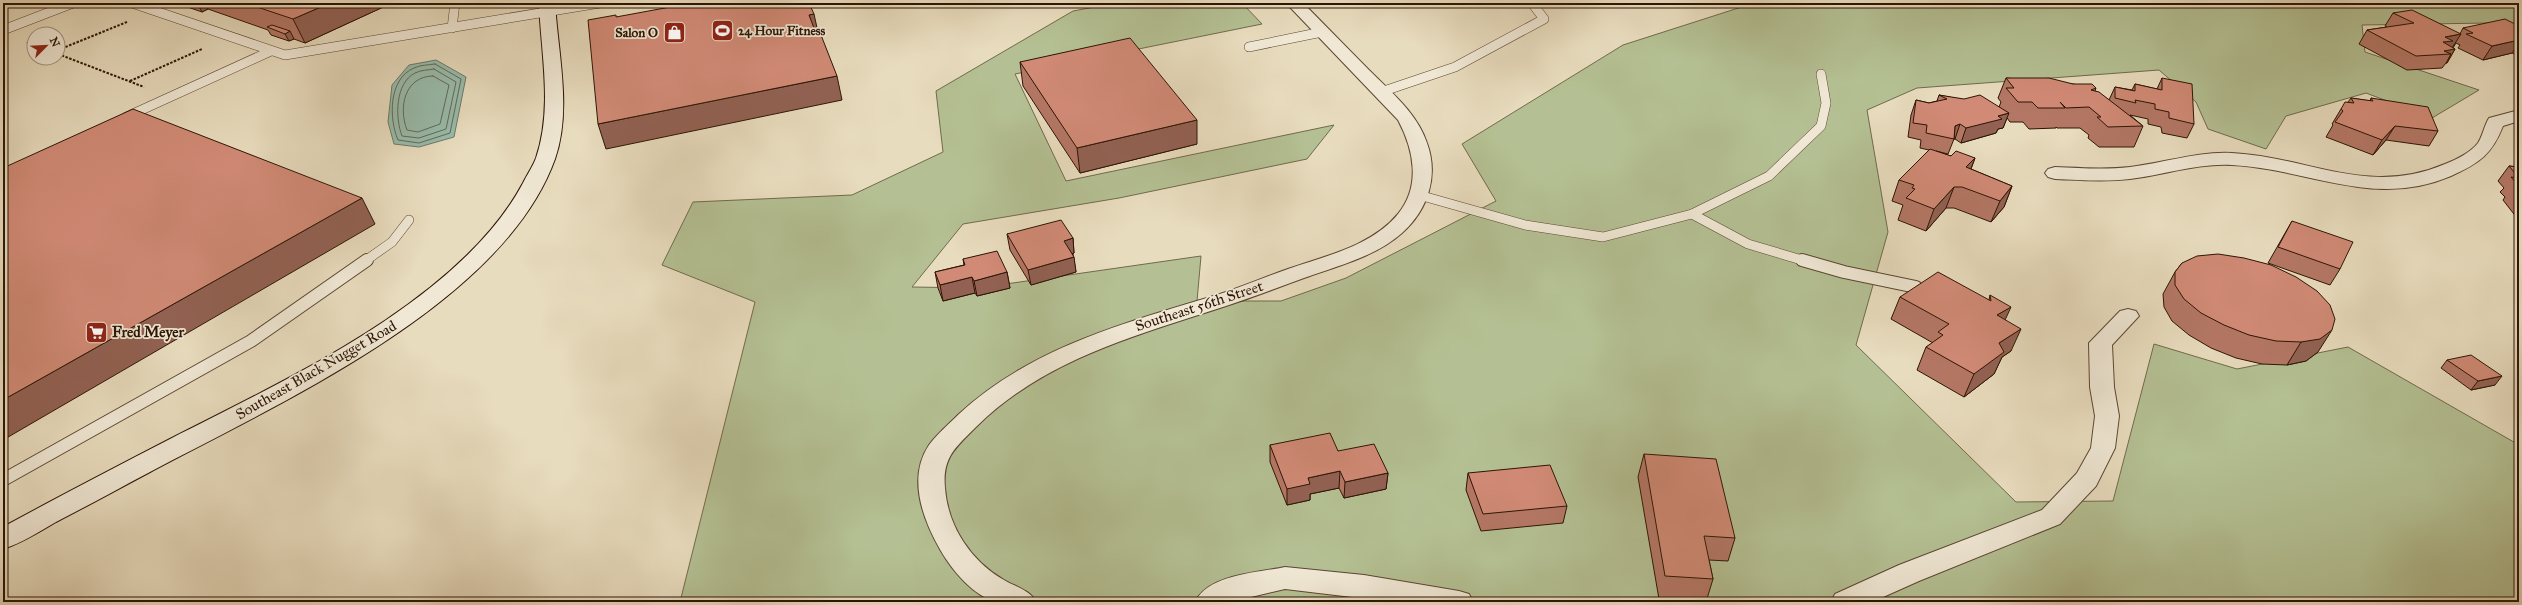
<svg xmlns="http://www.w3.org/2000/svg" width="2522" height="605" font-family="'IM FELL Great Primer',serif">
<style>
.green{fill:#b4c093;stroke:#706a4c}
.water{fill:#98bcac;stroke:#6d7969}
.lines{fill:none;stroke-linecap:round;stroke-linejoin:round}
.shore{stroke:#626858;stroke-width:1}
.lane-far1-casing{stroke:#5b4632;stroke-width:10}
.lane-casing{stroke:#5b4632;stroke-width:14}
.street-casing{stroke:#5b4632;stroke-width:2}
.secondary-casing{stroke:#2c1404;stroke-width:2}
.path{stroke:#2c1404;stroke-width:2;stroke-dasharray:2.5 1.5;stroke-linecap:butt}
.lane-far1{stroke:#f0e8d5;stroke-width:9}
.lane{stroke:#f0e8d5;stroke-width:12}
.street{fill:#f0e8d5;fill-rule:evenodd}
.secondary{fill:#f0e8d5;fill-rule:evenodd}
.wall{fill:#b47765;stroke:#2c1404}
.shaded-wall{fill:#926153;stroke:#2c1404}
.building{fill:#d18a76;stroke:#2c1404}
.labels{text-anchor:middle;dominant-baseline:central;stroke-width:3.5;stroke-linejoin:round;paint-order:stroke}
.far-poi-label{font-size:13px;font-weight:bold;fill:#2c1404;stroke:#f0e8d5;text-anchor:start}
.street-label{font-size:15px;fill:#2c1404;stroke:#f0e8d5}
.poi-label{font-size:15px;font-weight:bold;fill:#2c1404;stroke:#f0e8d5;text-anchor:start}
</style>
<rect width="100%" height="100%" fill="#e8dcbe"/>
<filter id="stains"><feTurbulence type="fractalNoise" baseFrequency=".005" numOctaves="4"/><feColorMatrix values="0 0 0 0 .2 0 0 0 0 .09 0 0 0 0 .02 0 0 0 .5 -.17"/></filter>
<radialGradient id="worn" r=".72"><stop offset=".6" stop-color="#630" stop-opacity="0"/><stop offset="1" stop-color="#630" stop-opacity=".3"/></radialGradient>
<polygon class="green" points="1116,3 1242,3 1262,24 1015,74 1066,181 1334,125 1307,159 1119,198 963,224 912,287 978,288 1201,256 1197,301 1281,301 1346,278 1496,201 1462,144 1623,45 1754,3 2519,3 2519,27 2489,23 2362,25 2365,52 2479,90 2432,118 2366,93 2286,116 2266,149 2208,129 2196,102 2159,70 1917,88 1867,110 1888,232 1856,345 2016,502 2113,501 2154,344 2237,369 2348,347 2519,445 2519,602 680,602 755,302 662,265 693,202 852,195 943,152 936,91 1073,11"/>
<polygon class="water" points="436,60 466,77 454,137 419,147 394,144 388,122 392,85 409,65"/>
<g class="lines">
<g class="shore">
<path d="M435,64L461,79L450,133L419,143L398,140C389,119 388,79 414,68C420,65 428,65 435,64Z"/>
<path d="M434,69L456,82L446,129L419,138L402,136C395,118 395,83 415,73C421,70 428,70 434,69Z"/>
<path d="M433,76L449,85L440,124L418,132L407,130C398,107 405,76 433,76Z"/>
</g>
<defs>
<g id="lane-far1">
<polyline points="132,3 285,55 600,3"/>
<polyline points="452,28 455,3"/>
<polyline points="3,30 73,3"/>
<polyline points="1249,47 1322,32"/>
<polyline points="1381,92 1455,67 1544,19 1532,3"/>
<polyline points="126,117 271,51"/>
<polyline points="1419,195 1525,225 1603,237 1692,214 1769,176 1821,126 1826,103 1821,74"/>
<polyline points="1692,214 1748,244 1805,261"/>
<polyline points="365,261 392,242 409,220"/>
</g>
<g id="lane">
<polyline points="1802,260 1844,272 1916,287"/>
<polyline points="3,480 251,341 367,260"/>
</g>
<g id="street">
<path d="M1286,3H1303C1325,25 1347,48 1369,70C1391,92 1417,113 1427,143C1439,176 1428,210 1402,233C1375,257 1337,266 1304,278C1279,287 1254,297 1229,305C1139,335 1046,358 977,426C956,447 942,457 945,488C948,527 971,561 1004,580C1016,587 1030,590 1036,602C1024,602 1009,604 997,602C974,597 952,570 941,551C923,520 907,478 929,445C937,434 949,424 959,414C1029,349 1121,324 1210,297C1237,289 1262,278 1288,269C1325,256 1372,246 1398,214C1421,186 1414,150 1398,120Z"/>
<path d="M2519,110V121L2503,126C2492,154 2480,163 2451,176C2374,209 2309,169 2232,165C2198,163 2164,175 2130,179C2105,182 2080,180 2055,179L2048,177L2045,173L2048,169L2055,167C2080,168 2105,170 2130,167C2164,163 2198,151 2232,153C2309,157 2368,197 2445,164C2456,160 2471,152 2478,143C2483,135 2484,126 2489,118Z"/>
<polygon points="2128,309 2136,311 2139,316 2112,345 2114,387 2119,416 2115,448 2096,486 2060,524 1919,581 1872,602 1831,602 1835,594 1899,565 2042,510 2077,473 2091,448 2095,416 2090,387 2089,343 2120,311"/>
<path d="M1285,567L1364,575L1459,591L1469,594L1473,602H1394L1285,589L1230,602H1195C1209,574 1257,573 1285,567Z"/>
</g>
<path id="secondary" d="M539,3H555C558,54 572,110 555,159C503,304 277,404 150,472C118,489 87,506 56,522C39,532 22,543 3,549V527C58,497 114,468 170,439C285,380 460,301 523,183C527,175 533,166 536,158C553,108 541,54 539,3Z"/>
</defs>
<use href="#lane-far1" class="lane-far1-casing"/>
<use href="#lane" class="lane-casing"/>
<use href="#street" class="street-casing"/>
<use href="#secondary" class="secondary-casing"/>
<g class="path">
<polyline points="902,3 946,7 1003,3"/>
<polyline points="27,42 34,45"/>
<polyline points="58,50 127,22"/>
<polyline points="58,54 144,87"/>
<polyline points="130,81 202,49"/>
</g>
<use href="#lane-far1" class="lane-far1"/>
<use href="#lane" class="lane"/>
<use href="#street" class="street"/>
<use href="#secondary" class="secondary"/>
</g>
<g class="wall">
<polygon points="176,3 392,3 305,43 294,39 289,41 271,35 268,30 208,9 202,12"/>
<polygon points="2393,13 2460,34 2463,28 2519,26 2519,56 2512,53 2483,60 2458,48 2460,45 2456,43 2453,48 2455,49 2447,63 2446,63 2442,68 2407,70 2359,44 2367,30 2387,27 2385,26"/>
<polygon points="1020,62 1197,144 1080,173 1023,86"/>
<polygon points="2006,78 2073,84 2096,88 2095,91 2109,100 2115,87 2132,90 2135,84 2157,89 2162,78 2194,124 2187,138 2162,133 2161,127 2148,124 2148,119 2130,115 2143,126 2134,147 2099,147 2088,138 2089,135 2080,128 2057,128 2056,127 2056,128 2029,129 2023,122 2010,122 2007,118 2003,128 1998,129 1996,133 1961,143 1955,139 1954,139 1948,154 1936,151 1951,156 1975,158 1971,169 2012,186 2004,207 1991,222 1954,208 1946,208 1926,231 1898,220 1903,205 1892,201 1899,180 1929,150 1920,148 1921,140 1908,137 1911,115 1916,100 1929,103 1937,101 1939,95 1999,107 2001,102 1998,98"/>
<polygon points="2351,98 2370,101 2371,98 2438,131 2429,146 2386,140 2373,155 2326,137 2333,125 2332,124 2341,109 2348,102"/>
<polygon points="2509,166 2519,167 2519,218 2517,218 2503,200 2505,197 2500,192 2504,188 2498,181"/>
<polygon points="2292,221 2340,269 2330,285 2268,263"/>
<polygon points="1007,234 1073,238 1074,253 1073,254 1076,272 1031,285 1010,250"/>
<polygon points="963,259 1007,272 1010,288 977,296 975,293 943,301 938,288 935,272 964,265"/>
<polygon points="2182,263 2318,352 2306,361 2287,365 2262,364 2236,358 2211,348 2189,335 2172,321 2164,307 2163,294 2175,272"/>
<polygon points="1990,295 2005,320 2011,351 2002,357 1994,374 1964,397 1917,370 1926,347 1933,343 1891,319 1900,297 1989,300"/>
<polygon points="2447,360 2495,385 2471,390 2441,368"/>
<polygon points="1270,445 1338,451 1388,473 1386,489 1344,498 1339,488 1310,494 1310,500 1287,505 1270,462"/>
<polygon points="1644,454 1735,538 1728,561 1709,560 1713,579 1706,602 1659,599 1638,477"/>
<polygon points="1468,473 1567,506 1563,523 1481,531 1466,490"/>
</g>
<g class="shaded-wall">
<polygon points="202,3 205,3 208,9 202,12 198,5"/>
<polygon points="330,3 392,3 305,43 293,19"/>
<polygon points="814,14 819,37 815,38 809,15"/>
<polygon points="290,31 294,39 289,41 285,34"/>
<polygon points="2461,34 2452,48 2455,49 2447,63 2446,63 2451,54 2438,50 2445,37"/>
<polygon points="2519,40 2519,43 2512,53 2483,60 2492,46"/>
<polygon points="837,76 842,100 606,149 598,124"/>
<polygon points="2009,113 2003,128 1998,129 1996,133 1961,143 1966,128 1998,116"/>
<polygon points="1197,120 1197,144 1080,173 1077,148"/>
<polygon points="1960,124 1955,139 1954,139 1955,126"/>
<polygon points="2395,126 2386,140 2373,155 2382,140"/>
<polygon points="1975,158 1967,179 1966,167"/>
<polygon points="2012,186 2004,207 1991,222 2000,201"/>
<polygon points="1954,187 1946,208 1926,231 1934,209"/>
<polygon points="362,198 375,224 3,440 3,400"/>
<polygon points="1073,238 1074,253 1065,256 1064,241"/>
<polygon points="1074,257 1076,272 1031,285 1028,270"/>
<polygon points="1007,272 1010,288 977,296 974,281"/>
<polygon points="972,277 975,293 943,301 940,285"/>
<polygon points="2011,307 2001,329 1997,315"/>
<polygon points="2021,329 2011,351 2002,357 1994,374 1964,397 1974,374 1999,343"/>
<polygon points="2332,330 2318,352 2306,361 2287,365 2301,342"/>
<polygon points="2502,376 2495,385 2471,390 2478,381"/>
<polygon points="1340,471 1339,488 1310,494 1310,500 1287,505 1287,489 1308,478"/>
<polygon points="1388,473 1386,489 1344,498 1345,482"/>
</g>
<g class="building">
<polygon points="193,3 202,3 198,5"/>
<polygon points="245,3 330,3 293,19"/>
<polygon points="692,3 809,3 814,14 809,15 817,36 821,35 837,76 598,124 588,20 616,15 616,17"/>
<polygon points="2412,10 2461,34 2445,37 2453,41 2443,42 2455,49 2444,51 2451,54 2416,56 2367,30 2414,23 2393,13"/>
<polygon points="2505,19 2519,26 2519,40 2492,46 2466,34 2473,33 2463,28"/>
<polygon points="272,25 290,31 285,34 267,27"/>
<polygon points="1130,38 1197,120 1077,148 1020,62"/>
<polygon points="2006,78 2049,78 2073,84 2092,84 2096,88 2091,90 2099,92 2143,126 2108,127 2097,117 2101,117 2089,107 2066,108 2060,102 2065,108 2038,108 2032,102 2018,102 2006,88 2014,88"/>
<polygon points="2162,78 2192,84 2194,124 2169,118 2169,112 2155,109 2155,104 2135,100 2136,103 2115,98 2115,87 2135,91 2135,84 2162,90"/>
<polygon points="1939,95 1964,99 1980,95 2009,113 1998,116 2002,119 1966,128 1960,124 1955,126 1954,139 1926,133 1927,125 1913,123 1916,100 1929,103 1947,99"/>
<polygon points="2351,98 2373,101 2371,98 2428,107 2438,131 2395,126 2382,140 2335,122 2343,111 2341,109 2345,102 2354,103"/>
<polygon points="133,109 362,198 3,400 3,168"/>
<polygon points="1930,149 1951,156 1956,151 1975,158 1966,167 2012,186 2000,201 1962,187 1954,187 1934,209 1906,198 1915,189 1912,188 1914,185 1899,180"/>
<polygon points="2509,166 2519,167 2519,178"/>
<polygon points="2511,177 2519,178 2519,191 2514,185 2517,184"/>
<polygon points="1061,220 1073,238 1064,241 1074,257 1028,270 1007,234"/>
<polygon points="2292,221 2353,242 2340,269 2278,247"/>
<polygon points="997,251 1007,272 974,281 972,277 940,285 935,272 965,265 963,259"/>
<polygon points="2218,254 2244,258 2271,265 2296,277 2317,291 2330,305 2335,319 2332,330 2320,339 2301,342 2276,341 2249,335 2224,325 2201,313 2184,299 2175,285 2175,272 2182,263 2197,256"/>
<polygon points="1938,272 1991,301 1990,295 2011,307 1997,315 2021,329 1999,343 2004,352 1974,374 1926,347 1943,335 1938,332 1949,324 1900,297"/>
<polygon points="2471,355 2502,376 2478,381 2447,360"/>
<polygon points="1330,433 1338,451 1374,444 1388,473 1345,482 1340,471 1308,478 1310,484 1287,489 1270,445"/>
<polygon points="1644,454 1716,459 1735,538 1704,536 1713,579 1665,576"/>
<polygon points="1550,465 1567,506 1483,514 1468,473"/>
</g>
<defs>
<symbol id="stadium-square" viewBox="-11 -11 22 22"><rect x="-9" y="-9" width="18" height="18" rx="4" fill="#8f2418" stroke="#f0e8d5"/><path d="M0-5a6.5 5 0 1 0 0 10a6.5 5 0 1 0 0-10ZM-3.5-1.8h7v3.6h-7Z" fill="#fff"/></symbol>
<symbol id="shop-square" viewBox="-11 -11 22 22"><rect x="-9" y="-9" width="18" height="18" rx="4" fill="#8f2418" stroke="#f0e8d5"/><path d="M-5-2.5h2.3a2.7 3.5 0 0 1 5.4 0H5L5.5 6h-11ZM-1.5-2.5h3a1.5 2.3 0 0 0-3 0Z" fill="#fff"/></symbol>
<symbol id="supermarket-square" viewBox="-11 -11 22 22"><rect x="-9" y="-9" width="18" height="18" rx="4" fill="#8f2418" stroke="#f0e8d5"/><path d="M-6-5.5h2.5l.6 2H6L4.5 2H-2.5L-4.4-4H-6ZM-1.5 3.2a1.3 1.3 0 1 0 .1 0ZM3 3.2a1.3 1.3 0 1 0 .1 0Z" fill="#fff"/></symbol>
</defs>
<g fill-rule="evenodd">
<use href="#stadium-square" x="710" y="18" width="25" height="25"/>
<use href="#shop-square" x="662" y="20" width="25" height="25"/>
<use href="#supermarket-square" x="84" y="320" width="25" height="25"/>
</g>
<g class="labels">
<g class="far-poi-label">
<text x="738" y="31">24 Hour Fitness</text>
<text x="658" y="33" text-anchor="end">Salon O</text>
</g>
<g class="street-label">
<text transform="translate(1199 306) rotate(-18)">Southeast 56th Street</text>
<text transform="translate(316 370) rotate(-30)">Southeast Black Nugget Road</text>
</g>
<g class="poi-label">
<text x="112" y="332">Fred Meyer</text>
</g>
</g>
<rect width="2522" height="605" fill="none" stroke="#e8dcbe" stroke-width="16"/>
<rect x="4" y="4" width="2514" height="597" fill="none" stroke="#2c1404" stroke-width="2"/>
<rect x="8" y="8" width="2506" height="589" fill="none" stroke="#2c1404"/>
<g transform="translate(46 46) rotate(66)"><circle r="19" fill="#f0e8d5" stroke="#a29381"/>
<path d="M0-3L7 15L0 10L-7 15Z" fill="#8f2418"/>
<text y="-6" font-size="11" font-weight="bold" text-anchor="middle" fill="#2c1404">N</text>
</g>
<rect width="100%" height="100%" filter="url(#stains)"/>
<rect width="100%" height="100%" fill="url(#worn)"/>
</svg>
